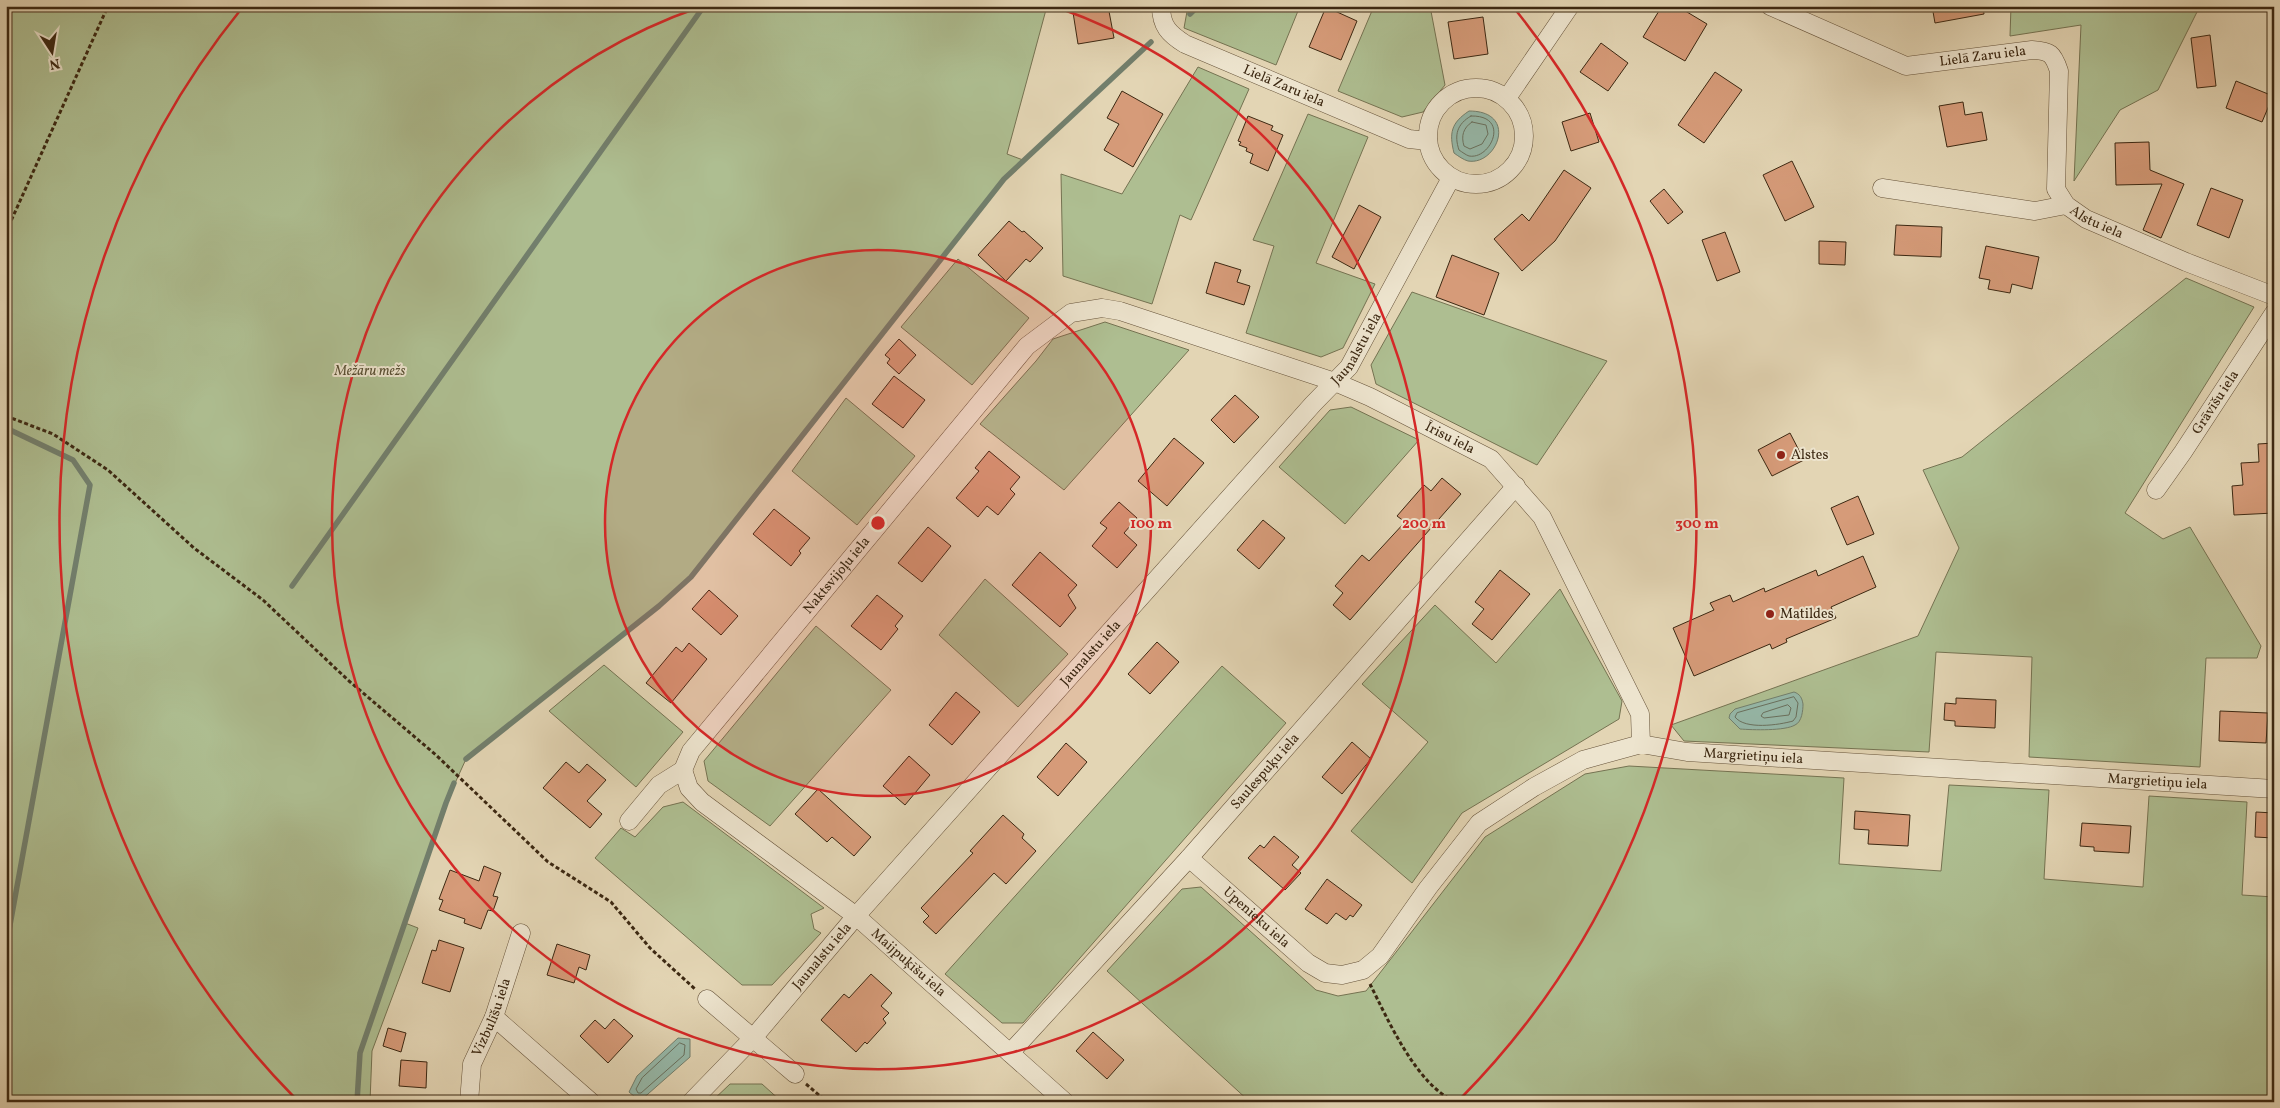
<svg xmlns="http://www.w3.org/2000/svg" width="2280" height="1108" font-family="Vollkorn,serif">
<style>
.green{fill:#aebe91;stroke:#757352}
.water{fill:#96b9aa;stroke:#727f6d}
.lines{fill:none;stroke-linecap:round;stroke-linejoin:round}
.shore{stroke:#69705e;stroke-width:1}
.stream{stroke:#727f6d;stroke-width:5.5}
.building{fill:#d69b79;stroke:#3c2812}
.street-casing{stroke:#66533a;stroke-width:19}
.path{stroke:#3c2812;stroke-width:3;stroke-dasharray:4 2.5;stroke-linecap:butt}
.street{stroke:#ede4ce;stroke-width:18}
.ring{fill:none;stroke:#d62828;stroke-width:2.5}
.poi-dot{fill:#8f2418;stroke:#ede4ce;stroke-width:2}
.labels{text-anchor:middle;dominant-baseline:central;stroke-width:4;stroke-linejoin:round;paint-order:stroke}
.street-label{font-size:14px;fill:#3c2812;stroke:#ede4ce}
.park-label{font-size:14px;font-style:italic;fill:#584e32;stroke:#ede4ce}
.poi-label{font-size:14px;fill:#3c2812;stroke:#ede4ce;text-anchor:start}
.centre{fill:#d62828;stroke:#ede4ce;stroke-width:2.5}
.ring-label{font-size:15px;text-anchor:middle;font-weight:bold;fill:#d62828;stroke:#ede4ce;stroke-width:4;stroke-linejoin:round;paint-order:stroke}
</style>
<rect width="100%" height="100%" fill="#e3d5b4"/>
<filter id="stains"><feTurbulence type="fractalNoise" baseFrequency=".004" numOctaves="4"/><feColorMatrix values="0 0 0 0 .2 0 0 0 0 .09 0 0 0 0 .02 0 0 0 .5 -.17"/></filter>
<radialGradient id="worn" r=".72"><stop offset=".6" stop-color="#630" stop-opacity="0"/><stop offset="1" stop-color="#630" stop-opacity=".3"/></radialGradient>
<g class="green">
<polygon points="6,6 1047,6 1007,154 1023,160 1004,179 691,577 659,606 466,759 446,803 405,923 418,928 372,1051 370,1102 6,1102"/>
<polygon points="1188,6 1300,6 1276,65 1184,28"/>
<polygon points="1374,6 1430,6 1445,85 1423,112 1402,117 1338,91"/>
<polygon points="2011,6 2200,6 2158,90 2120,110 2074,181 2081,25 2010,36"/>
<polygon points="1198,67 1249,89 1191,220 1180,215 1152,304 1063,276 1061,174 1122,194"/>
<polygon points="1308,114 1368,137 1316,263 1375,284 1343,348 1321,357 1246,333 1274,246 1253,240"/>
<polygon points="958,259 1029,318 972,385 901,327"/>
<polygon points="2186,278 2254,307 2125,513 2163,539 2190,527 2261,646 2257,658 2206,658 2200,767 2029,757 2032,657 1936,652 1929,752 1684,741 1671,725 1918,636 1959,548 1923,470 1962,457"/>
<polygon points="1412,292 1607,361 1537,465 1376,384 1371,365"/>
<polygon points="1105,322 1189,350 1064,490 980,424 1036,361 1053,339"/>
<polygon points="846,398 915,456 857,525 792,471"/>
<polygon points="1351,407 1419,440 1345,524 1279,467 1330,410"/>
<polygon points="985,579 1068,654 1018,707 939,635"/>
<polygon points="1560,589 1622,701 1619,719 1462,813 1412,883 1351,831 1428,742 1362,684 1435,605 1496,663"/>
<polygon points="816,626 891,690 770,826 708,781 704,761"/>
<polygon points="604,665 683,732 636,787 549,711"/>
<polygon points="1222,666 1286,723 1023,1023 1002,1023 945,974"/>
<polygon points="1629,766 1844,778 1839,864 1941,871 1949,785 2049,790 2044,879 2143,887 2149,796 2247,802 2242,895 2274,897 2274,1102 1250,1102 1107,971 1182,889 1201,887 1316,990 1338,996 1366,991 1485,837 1585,774"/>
<polygon points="683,802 824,908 811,914 814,929 821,933 772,985 742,985 595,858 621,828 635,837 663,807"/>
<polygon points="730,1084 762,1084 782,1102 711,1102"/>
</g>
<g class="water">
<path d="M1469,111C1519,111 1497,166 1468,161C1464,160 1458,156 1454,153C1449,133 1451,123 1469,111Z"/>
<path d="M1794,692C1800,694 1802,698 1803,704C1803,710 1802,722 1795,725C1785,731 1753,730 1740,729L1729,718L1730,714L1735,709Z"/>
<polygon points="678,1038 690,1039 690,1057 640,1101 629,1092 637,1076"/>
</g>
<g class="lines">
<g class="shore">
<path d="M1471,116C1511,115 1491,160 1469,156C1466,155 1462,152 1459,150C1454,135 1457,124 1471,116Z"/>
<path d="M1472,122L1486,125L1488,134L1482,144L1470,149L1464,146C1461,136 1463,128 1472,122Z"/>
<path d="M1794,697L1798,703L1796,717L1793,721C1779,725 1745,730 1735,717L1737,713Z"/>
<polygon points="1788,705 1791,708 1789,715 1764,718 1761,716 1763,713"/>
<polygon points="680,1043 685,1045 684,1055 641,1093 638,1093 636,1089 642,1078"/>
</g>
<g class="stream">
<polyline points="1190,14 1198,6"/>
<polyline points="6,428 73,460 90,485 6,947"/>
<polyline points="292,586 704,6"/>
<polyline points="466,759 659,606 691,577 1004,179 1151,42"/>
<polyline points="357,1102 360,1053 446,803 454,783"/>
</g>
</g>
<g class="building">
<polygon points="1072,6 1108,6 1114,38 1078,44"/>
<polygon points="1662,6 1677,6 1707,24 1685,61 1643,37"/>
<polygon points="1932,6 1983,6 1984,14 1935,23"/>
<polygon points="1326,7 1357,21 1341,60 1309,47"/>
<polygon points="1483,17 1488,54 1454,59 1448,22"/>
<polygon points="2210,35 2216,86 2197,88 2191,38"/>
<polygon points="1601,43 1628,63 1608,91 1580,72"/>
<polygon points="1715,72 1742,90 1704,143 1678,125"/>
<polygon points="2236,81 2273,96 2262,122 2226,108"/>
<polygon points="1122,91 1163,114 1133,167 1104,150 1119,124 1107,118"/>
<polygon points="1963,102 1965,115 1982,112 1987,140 1947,147 1939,106"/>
<polygon points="1590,113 1599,142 1571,151 1562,122"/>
<polygon points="1248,116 1273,126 1271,130 1283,135 1268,171 1250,163 1253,154 1246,151 1247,148 1239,145 1241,142 1238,141"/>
<polygon points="2149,142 2150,170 2184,184 2161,238 2143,230 2162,184 2116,185 2115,143"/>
<polygon points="1792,161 1814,207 1785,221 1763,175"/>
<polygon points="1564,170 1591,188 1555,241 1522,271 1494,239 1522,214 1529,221"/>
<polygon points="2211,188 2243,200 2229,238 2197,225"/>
<polygon points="1664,189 1683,212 1668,224 1650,201"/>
<polygon points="1359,205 1381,217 1354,269 1332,257"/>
<polygon points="1009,221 1022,232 1024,231 1043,248 1030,262 1026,259 1006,281 978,255"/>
<polygon points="1896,225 1942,227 1941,257 1894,255"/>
<polygon points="1725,232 1740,272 1717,281 1702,240"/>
<polygon points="1819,241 1846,242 1845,265 1819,264"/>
<polygon points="1986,246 2039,257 2032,289 2012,284 2010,293 1988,289 1990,280 1979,278"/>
<polygon points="1452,255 1499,273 1484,315 1436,297"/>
<polygon points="1215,262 1241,270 1237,282 1250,286 1244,305 1206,293"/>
<polygon points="899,339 916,355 899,374 887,363 890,359 885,355"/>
<polygon points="894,376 925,400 903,428 872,404"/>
<polygon points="1235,395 1259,417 1234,443 1211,420"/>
<polygon points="1790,433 1804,460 1772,476 1758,450"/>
<polygon points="1174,438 1204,463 1167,506 1138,481"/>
<polygon points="2274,443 2274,513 2234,515 2232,486 2243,485 2241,463 2259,462 2258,444"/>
<polygon points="989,451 1020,477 1010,489 1015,494 998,515 987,506 978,517 956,498 979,471 975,468"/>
<polygon points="1442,478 1461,494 1350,620 1333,605 1343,593 1335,586 1362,555 1369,561 1405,522 1397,516 1424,485 1431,491"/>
<polygon points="1858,496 1874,534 1847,545 1831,508"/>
<polygon points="1119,502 1137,518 1124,533 1137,545 1117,568 1092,546 1107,528 1100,523"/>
<polygon points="774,509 810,538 799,551 801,553 791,566 753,534"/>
<polygon points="1263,520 1285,538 1259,569 1237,550"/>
<polygon points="928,527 951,546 922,582 898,563"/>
<polygon points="1040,552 1077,585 1068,595 1076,608 1060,627 1012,585"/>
<polygon points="1863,556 1876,587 1831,607 1836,618 1786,639 1787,642 1772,649 1770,644 1694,676 1673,628 1714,610 1710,603 1730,595 1733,602 1764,588 1765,592 1816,570 1818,576"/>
<polygon points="1500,570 1530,594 1492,640 1472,624 1484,609 1475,602"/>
<polygon points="709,590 738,616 721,635 692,609"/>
<polygon points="877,595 903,616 895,626 898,629 881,650 851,626"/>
<polygon points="1157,642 1179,662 1150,694 1128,674"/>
<polygon points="689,643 707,659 671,703 646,683 676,647 682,652"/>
<polygon points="956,692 980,712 952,745 929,725"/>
<polygon points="1956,698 1996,700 1995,728 1955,726 1955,721 1944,720 1945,703 1956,704"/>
<polygon points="2220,711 2268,713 2266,743 2219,741"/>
<polygon points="1352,742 1371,759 1342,794 1322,777"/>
<polygon points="1066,743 1087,762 1058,796 1037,777"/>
<polygon points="909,756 930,775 905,805 883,786"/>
<polygon points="566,762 579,773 587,764 606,780 587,801 602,814 590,828 543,788"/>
<polygon points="818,789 871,837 854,856 832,837 827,842 795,814"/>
<polygon points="1855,811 1910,815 1908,846 1868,844 1869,830 1854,829"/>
<polygon points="2256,812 2274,813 2274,838 2255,837"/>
<polygon points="1003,815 1024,834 1022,838 1036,851 1006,884 994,873 936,934 923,922 929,916 921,908 973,853 970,851"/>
<polygon points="2082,823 2131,826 2129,853 2094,851 2094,847 2080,846"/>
<polygon points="1274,836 1299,857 1292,865 1301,873 1285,890 1248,858 1260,845 1264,848"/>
<polygon points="484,866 501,873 493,896 498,897 493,911 488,910 481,929 464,923 465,919 439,910 443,900 439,899 450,870 479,881"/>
<polygon points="1327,879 1362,905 1353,917 1350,915 1346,920 1336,913 1327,924 1305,909"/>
<polygon points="439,940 464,948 450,992 422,983 432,950 436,951"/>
<polygon points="557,944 590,955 586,970 579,967 574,983 547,975"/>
<polygon points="871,974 892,993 881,1006 889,1013 883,1019 886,1023 867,1044 865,1042 856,1052 821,1020 844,994 849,998"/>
<polygon points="614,1019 633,1036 608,1063 580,1036 595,1020 605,1029"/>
<polygon points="388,1028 406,1033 401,1052 383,1046"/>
<polygon points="1093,1032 1124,1060 1107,1079 1076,1051"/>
<polygon points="401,1060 427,1062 426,1088 399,1086"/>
</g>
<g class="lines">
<defs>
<g id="street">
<path id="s1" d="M1161,6C1161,26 1169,34 1185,44L1409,139L1428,141"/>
<path id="s2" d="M1770,6L1906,66L2032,50C2050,51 2053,53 2059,71L2056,189L2066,205L2086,219L2186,262L2274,296"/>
<circle cx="1476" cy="136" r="48"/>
<polyline points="1507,98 1570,6"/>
<polyline points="1882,188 2035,211 2066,205"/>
<path id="s3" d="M2156,490L2183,452L2274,313"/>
<path id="s4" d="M683,770L689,788L702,802L856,916L1065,1102"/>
<path id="s5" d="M629,821L659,785L683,770L691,751L1027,346L1071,313L1102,308L1120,311L1335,382L1370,397L1491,459L1542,517L1640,714L1641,744"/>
<path id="s6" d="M1189,858L1308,963L1325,973L1342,975L1363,970L1380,956L1428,888L1479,823L1534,787L1583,760L1641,744L1687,752L2274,789"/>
<polyline points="707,999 795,1074"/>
<polyline points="494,1017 591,1102"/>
<path id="s7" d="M1010,1053L1189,858L1516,486"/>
<path id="s8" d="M469,1102L472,1064L494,1017L521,933"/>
<path id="s9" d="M691,1102L753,1038L856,916L1313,404L1349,367L1451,178"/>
</g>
</defs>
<use href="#street" class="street-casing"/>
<g class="path">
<polyline points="6,232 108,6"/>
<polyline points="6,416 53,434 108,470 194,548 263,600 349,681 436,755 548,862 611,902 650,948 695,989"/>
<path d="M1370,984C1388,1020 1417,1086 1456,1102"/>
<polyline points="806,1084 827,1102"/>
</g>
<use href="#street" class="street"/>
</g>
<circle cx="878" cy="523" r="273" fill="#d62828" fill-opacity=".12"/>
<g class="ring">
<circle cx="878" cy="523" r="273"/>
<path d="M1056 7A546 546 0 1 1 700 7"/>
<path d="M294 1097A819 819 0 0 1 242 8M1514 8A819 819 0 0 1 1462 1097"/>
</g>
<g class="poi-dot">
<circle cx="1781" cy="455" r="5"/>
<circle cx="1770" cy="614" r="5"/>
</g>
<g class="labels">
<g class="street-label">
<text stroke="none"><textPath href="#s2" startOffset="226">Lielā Zaru iela</textPath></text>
<text stroke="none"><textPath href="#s1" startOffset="155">Lielā Zaru iela</textPath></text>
<text stroke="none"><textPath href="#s2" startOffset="486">Alstu iela</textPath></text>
<text stroke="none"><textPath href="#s9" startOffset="1006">Jaunalstu iela</textPath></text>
<text stroke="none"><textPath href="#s3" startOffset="106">Grāvīšu iela</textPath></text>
<text stroke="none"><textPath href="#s5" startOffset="1081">Īrisu iela</textPath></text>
<text stroke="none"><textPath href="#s5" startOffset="324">Naktsvijoļu iela</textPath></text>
<text stroke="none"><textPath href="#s9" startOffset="601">Jaunalstu iela</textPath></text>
<text stroke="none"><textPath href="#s6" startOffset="700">Margrietiņu iela</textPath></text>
<text stroke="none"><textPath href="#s7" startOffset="380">Saulespuķu iela</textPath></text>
<text stroke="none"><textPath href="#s6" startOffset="1105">Margrietiņu iela</textPath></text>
<text stroke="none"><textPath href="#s6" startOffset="90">Upenieku iela</textPath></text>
<text stroke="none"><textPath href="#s9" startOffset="196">Jaunalstu iela</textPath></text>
<text stroke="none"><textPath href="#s4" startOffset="300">Maijpuķīšu iela</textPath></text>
<text stroke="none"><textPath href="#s8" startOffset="89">Vizbulīšu iela</textPath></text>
</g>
<g class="park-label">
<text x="370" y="371">Mežāru mežs</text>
</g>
<g class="poi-label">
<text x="1791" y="455">Alstes</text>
<text x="1780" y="614">Matildes</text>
</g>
</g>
<circle cx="878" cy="523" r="8" class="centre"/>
<g class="ring-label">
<text x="1151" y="528">100 m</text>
<text x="1424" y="528">200 m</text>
<text x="1697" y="528">300 m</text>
</g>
<rect width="2280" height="1108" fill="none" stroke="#e3d5b4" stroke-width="25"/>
<rect x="8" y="8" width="2265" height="1093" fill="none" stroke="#3c2812" stroke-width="2.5"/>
<rect x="12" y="12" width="2255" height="1083" fill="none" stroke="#3c2812"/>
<g transform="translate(52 52) rotate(168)" stroke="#ede4ce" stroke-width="4" paint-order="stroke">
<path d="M0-4L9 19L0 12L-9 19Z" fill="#3c2812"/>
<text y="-8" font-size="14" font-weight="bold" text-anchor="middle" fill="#3c2812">N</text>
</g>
<rect width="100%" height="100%" filter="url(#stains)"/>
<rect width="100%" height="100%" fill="url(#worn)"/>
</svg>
